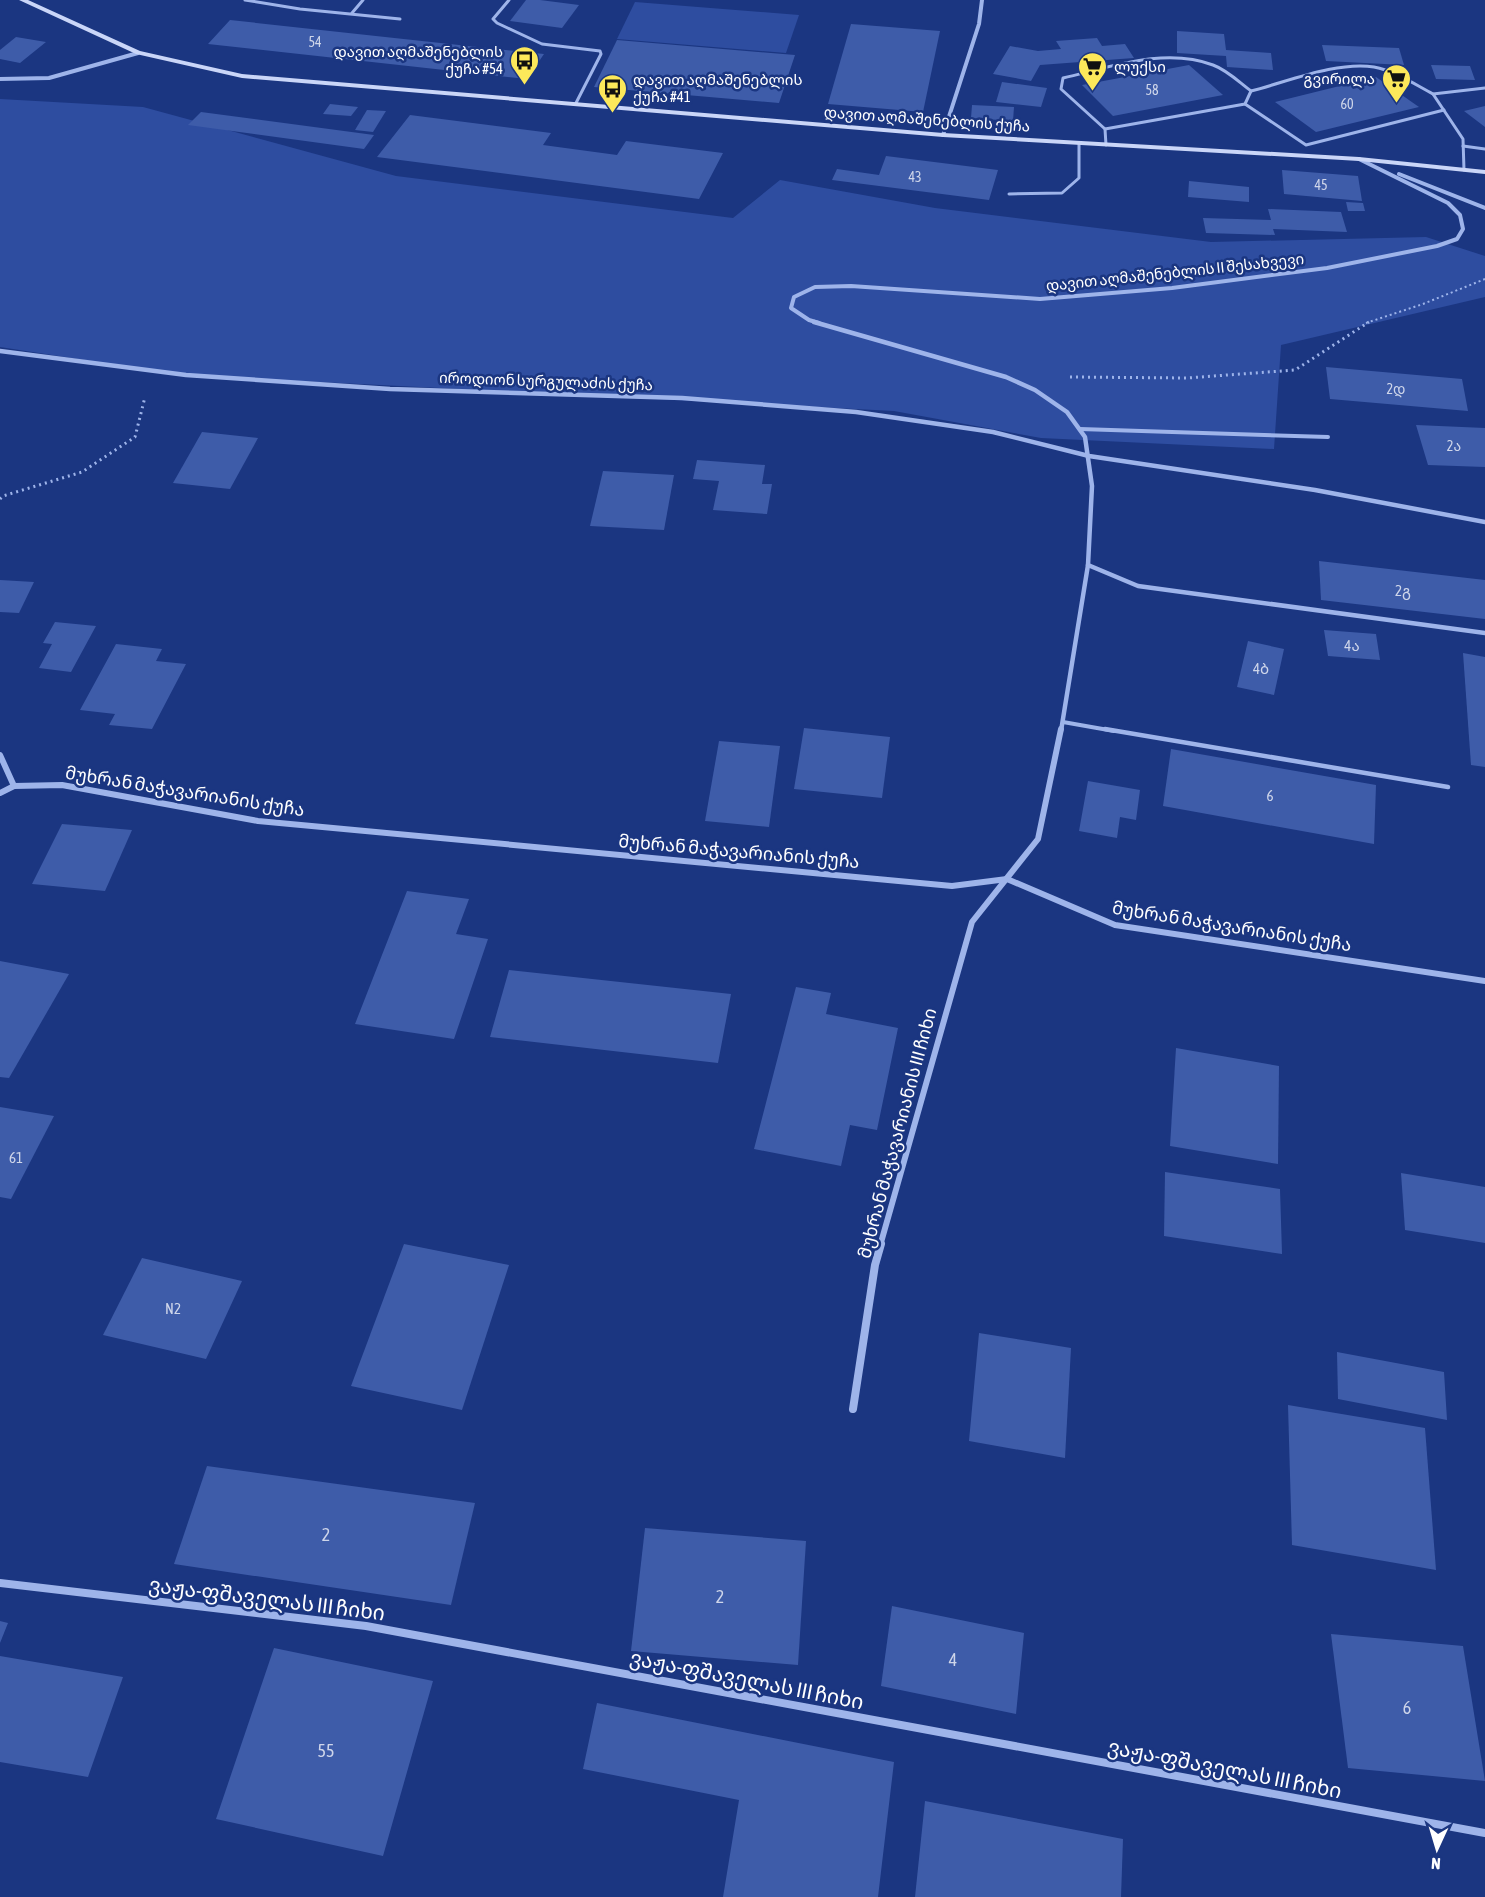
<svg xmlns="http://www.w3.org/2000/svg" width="1485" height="1897" font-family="'Asap Condensed','Noto Sans Georgian',sans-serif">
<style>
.green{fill:#2e4da0}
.building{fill:#3e5ca9}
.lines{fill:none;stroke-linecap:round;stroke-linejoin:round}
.path-far1{stroke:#9eb4ea;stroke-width:2;stroke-dasharray:2 3;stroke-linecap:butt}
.path{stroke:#9eb4ea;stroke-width:3;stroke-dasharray:2 4;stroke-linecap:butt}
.lane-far2{stroke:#9eb4ea;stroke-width:3}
.lane-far1{stroke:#9eb4ea;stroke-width:4}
.lane{stroke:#9eb4ea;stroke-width:4.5}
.street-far3{stroke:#9eb4ea;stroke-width:4}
.street-far2{stroke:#9eb4ea;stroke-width:4.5}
.street-far1{stroke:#9eb4ea;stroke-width:6}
.street{stroke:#9eb4ea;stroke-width:8}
.secondary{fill:#cad6f8;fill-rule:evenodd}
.labels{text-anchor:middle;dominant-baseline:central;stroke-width:5;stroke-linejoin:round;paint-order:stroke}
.far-number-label{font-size:14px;fill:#cfd6ea}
.far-poi-label{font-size:15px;fill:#fff;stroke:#1b3681;text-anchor:end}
.far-street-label{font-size:15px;fill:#fff;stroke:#1b3681}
.number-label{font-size:15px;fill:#cfd6ea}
.street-label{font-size:18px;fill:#fff;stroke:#1b3681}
.near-number-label{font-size:18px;fill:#cfd6ea}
.near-street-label{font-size:21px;fill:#fff;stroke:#1b3681}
</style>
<rect width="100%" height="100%" fill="#1b3681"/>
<g class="green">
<polygon points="635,2 799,15 786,53 617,39"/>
<polygon points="0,99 143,107 396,176 733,218 780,180 935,208 1211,242 1426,237 1485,256 1485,297 1281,345 1274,449 1041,438 894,411 181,375 0,347"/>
</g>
<g class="building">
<polygon points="526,0 540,0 579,5 562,28 510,21"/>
<polygon points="230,20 422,41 544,54 527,79 208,44"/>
<polygon points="851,24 940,31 923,112 828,104"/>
<polygon points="1177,31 1224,34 1226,50 1271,53 1273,70 1227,67 1226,56 1177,53"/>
<polygon points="16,37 46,42 20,63 0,59 0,50"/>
<polygon points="1097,38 1102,46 1125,44 1134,58 1040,65 1031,81 993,74 1010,46 1038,51 1061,49 1056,41"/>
<polygon points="617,40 795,55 779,103 594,87"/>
<polygon points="1322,45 1399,48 1404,65 1326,61"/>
<polygon points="1189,65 1223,95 1113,116 1082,85"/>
<polygon points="1431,65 1470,66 1475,80 1436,79"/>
<polygon points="1376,77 1419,107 1316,132 1275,102"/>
<polygon points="1002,82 1047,88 1041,107 996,102"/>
<polygon points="330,104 358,107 351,116 323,114"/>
<polygon points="972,105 1014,107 1013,121 971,118"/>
<polygon points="1485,106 1485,127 1464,111"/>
<polygon points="367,110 386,111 373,132 355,130"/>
<polygon points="201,112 374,135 364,149 188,125"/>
<polygon points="410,115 551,133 543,145 617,155 626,141 723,153 699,199 377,157"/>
<polygon points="886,156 998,170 989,200 832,180 837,169 879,175"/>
<polygon points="1282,170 1358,176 1362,201 1284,194"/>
<polygon points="1189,181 1249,187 1249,202 1188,197"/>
<polygon points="1346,202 1363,203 1365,211 1348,211"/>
<polygon points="1268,209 1341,212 1347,232 1273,229 1275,235 1206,233 1203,218 1271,220"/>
<polygon points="1326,367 1462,379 1468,411 1330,399"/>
<polygon points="1416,425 1485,428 1485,467 1428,465"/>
<polygon points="202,432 258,438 230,489 173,483"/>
<polygon points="697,460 765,465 762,484 772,484 767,514 713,510 719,481 693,479"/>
<polygon points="603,471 674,475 664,530 590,526"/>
<polygon points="1319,561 1485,580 1485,619 1321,600"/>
<polygon points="0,580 34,582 19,613 0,612"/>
<polygon points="55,622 96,626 71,672 39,668 52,644 43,643"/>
<polygon points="1324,630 1376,634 1380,660 1328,656"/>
<polygon points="1248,641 1284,649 1274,695 1237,687"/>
<polygon points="116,644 162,649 156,661 186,664 152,729 109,725 115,714 80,710"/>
<polygon points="1463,653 1485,657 1485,767 1471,765"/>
<polygon points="804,728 890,737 882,798 794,789"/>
<polygon points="719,741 780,746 769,827 705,821"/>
<polygon points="1171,749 1376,785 1374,844 1163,806"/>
<polygon points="1088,781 1140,790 1136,820 1120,817 1117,838 1079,831"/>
<polygon points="62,824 132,830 105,891 32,884"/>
<polygon points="407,891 469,899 456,934 488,939 454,1039 355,1024"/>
<polygon points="0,961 69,974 9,1078 0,1077"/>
<polygon points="509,970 731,994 718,1063 490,1037"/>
<polygon points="796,987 831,993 826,1014 898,1028 877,1130 850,1125 841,1166 754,1149"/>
<polygon points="1176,1048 1279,1066 1278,1164 1170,1146"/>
<polygon points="0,1107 54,1116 11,1199 0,1197"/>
<polygon points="1165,1172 1280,1189 1282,1254 1164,1236"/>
<polygon points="1401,1173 1485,1187 1485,1243 1405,1230"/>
<polygon points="404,1244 509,1265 462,1410 351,1386"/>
<polygon points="142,1258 242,1281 206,1359 103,1335"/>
<polygon points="979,1333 1071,1348 1065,1458 969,1441"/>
<polygon points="1337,1352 1444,1372 1447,1420 1338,1399"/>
<polygon points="1288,1405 1425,1428 1436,1570 1292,1545"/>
<polygon points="207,1466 475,1503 451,1605 174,1564"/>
<polygon points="645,1528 806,1541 798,1665 631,1651"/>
<polygon points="892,1606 1024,1633 1016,1714 881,1686"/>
<polygon points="0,1621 8,1623 0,1643"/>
<polygon points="1331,1634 1463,1646 1485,1781 1348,1768"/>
<polygon points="274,1648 433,1681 383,1856 216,1819"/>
<polygon points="0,1656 123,1677 88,1777 0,1762"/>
<polygon points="597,1703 894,1762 878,1897 723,1897 739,1800 583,1769"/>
<polygon points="925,1801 1123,1839 1121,1897 915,1897"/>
</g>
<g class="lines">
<polyline class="path-far1" points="1366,323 1423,304 1485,279"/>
<g class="path">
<polyline points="1070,377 1187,378 1295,370 1369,322"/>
<polyline points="0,499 3,496 82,472 135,437 145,397"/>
</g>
<g class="lane-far2">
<polyline points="245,0 300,9 400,19"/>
<polyline points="509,0 493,19 497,23 542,44 600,51 601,54 576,103"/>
<polyline points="352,13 363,0"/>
<polyline points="1245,104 1306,145 1444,110"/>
<polyline points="1105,129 1245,104 1251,91"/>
<path d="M1106,145L1105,129L1061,89L1063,78C1111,67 1165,47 1213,65C1227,70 1239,82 1251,91C1287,82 1337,61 1374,67C1395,71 1414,84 1433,94"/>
<polyline points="1463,146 1485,149"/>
<polyline points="1464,170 1463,139 1433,94 1485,88"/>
<polyline points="1009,194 1062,193 1079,178 1079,144"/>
</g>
<g class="lane-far1">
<polyline points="1080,429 1328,437"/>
<polyline points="1063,722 1114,731"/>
</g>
<polyline class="lane" points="1105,729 1448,787"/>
<g class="street-far3">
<polyline points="0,79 49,78 138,53"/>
<polyline points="943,135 979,24 982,0"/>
<polyline points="1399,174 1485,208"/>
<polyline points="819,323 809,320 791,308 794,297 815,287 851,286 1040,299 1172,288 1327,268 1437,246 1457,239 1463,229 1460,215 1448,203 1359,159"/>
</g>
<g class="street-far2">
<polyline points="814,322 1006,377 1035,390 1067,412 1085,437 1092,486 1088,565 1061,731"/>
<polyline points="0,351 186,375 390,389 682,398 856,412 993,432 1089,456 1315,490 1485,522"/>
<polyline points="1088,565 1138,586 1485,633"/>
</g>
<g class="street-far1">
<polyline points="0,755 14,786"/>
<polyline points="0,793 14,786 62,785 258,821 952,886 1007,879 1115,925 1485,981"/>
<polyline points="880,1246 972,922 1038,839 1061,729"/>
</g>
<g class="street">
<polyline points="853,1409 875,1265 881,1244"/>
<polyline points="0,1583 366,1626 1485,1833"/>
</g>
<polygon class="secondary" points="19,0 28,0 140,51 242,74 943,133 1359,157 1485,170 1485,174 1359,161 943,137 242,78 136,54"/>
</g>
<defs>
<symbol id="bus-pin" viewBox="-11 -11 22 30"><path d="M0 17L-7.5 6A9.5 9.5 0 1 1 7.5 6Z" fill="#fce85a" stroke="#1b3681"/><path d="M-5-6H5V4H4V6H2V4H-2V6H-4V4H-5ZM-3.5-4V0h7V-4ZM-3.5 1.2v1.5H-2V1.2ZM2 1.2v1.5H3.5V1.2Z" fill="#111"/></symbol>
<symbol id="supermarket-pin" viewBox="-11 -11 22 30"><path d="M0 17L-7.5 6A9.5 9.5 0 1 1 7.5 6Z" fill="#fce85a" stroke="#1b3681"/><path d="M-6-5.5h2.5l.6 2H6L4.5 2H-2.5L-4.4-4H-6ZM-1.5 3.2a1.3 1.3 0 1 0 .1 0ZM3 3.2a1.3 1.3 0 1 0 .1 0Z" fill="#111"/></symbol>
</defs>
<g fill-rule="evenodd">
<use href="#bus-pin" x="508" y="44" width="33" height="45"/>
<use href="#supermarket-pin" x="1076" y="50" width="33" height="45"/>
<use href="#supermarket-pin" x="1380" y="62" width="33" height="45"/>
<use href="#bus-pin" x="596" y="72" width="33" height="45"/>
</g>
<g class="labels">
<g class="far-number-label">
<text x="315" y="42">54</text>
<text x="1152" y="90">58</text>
<text x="1347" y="104">60</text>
<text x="915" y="177">43</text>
<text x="1321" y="185">45</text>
<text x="1396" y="389">2დ</text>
<text x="1454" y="446">2ა</text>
</g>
<g class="far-poi-label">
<text x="503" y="51">დავით აღმაშენებლის<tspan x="503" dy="17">ქუჩა #54</tspan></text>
<text x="1114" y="66" text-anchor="start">ლუქსი</text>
<text x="1375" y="78">გვირილა</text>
<text x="633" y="79" text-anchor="start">დავით აღმაშენებლის<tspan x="633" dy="17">ქუჩა #41</tspan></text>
</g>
<g class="far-street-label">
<text transform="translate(927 119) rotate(4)">დავით აღმაშენებლის ქუჩა</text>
<text transform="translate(1175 272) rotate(-6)">დავით აღმაშენებლის II შესახვევი</text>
<text transform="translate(546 381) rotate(2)">იროდიონ სურგულაძის ქუჩა</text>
</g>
<g class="number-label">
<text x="1403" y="590">2გ</text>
<text x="1352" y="645">4ა</text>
<text x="1261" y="668">4ბ</text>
<text x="1270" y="795">6</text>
<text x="16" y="1157">61</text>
<text x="173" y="1308">N2</text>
</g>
<g class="street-label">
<text transform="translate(185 791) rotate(9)">მუხრან მაჭავარიანის ქუჩა</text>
<text transform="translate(739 851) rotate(5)">მუხრან მაჭავარიანის ქუჩა</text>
<text transform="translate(1232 926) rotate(9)">მუხრან მაჭავარიანის ქუჩა</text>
<text transform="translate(897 1133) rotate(-75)">მუხრან მაჭავარიანის III ჩიხი</text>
</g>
<g class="near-number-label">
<text x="326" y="1534">2</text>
<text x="720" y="1596">2</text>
<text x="953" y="1659">4</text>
<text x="1407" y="1707">6</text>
<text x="326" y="1750">55</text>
</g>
<g class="near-street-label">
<text transform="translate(267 1598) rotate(7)">ვაჟა-ფშაველას III ჩიხი</text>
<text transform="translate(747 1679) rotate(11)">ვაჟა-ფშაველას III ჩიხი</text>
<text transform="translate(1225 1768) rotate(11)">ვაჟა-ფშაველას III ჩიხი</text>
</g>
</g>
<g transform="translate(1437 1849) rotate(184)" stroke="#1b3681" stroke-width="4.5" paint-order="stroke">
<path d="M0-4.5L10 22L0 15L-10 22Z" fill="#ffffff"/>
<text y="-9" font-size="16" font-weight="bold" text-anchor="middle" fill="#ffffff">N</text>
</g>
</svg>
